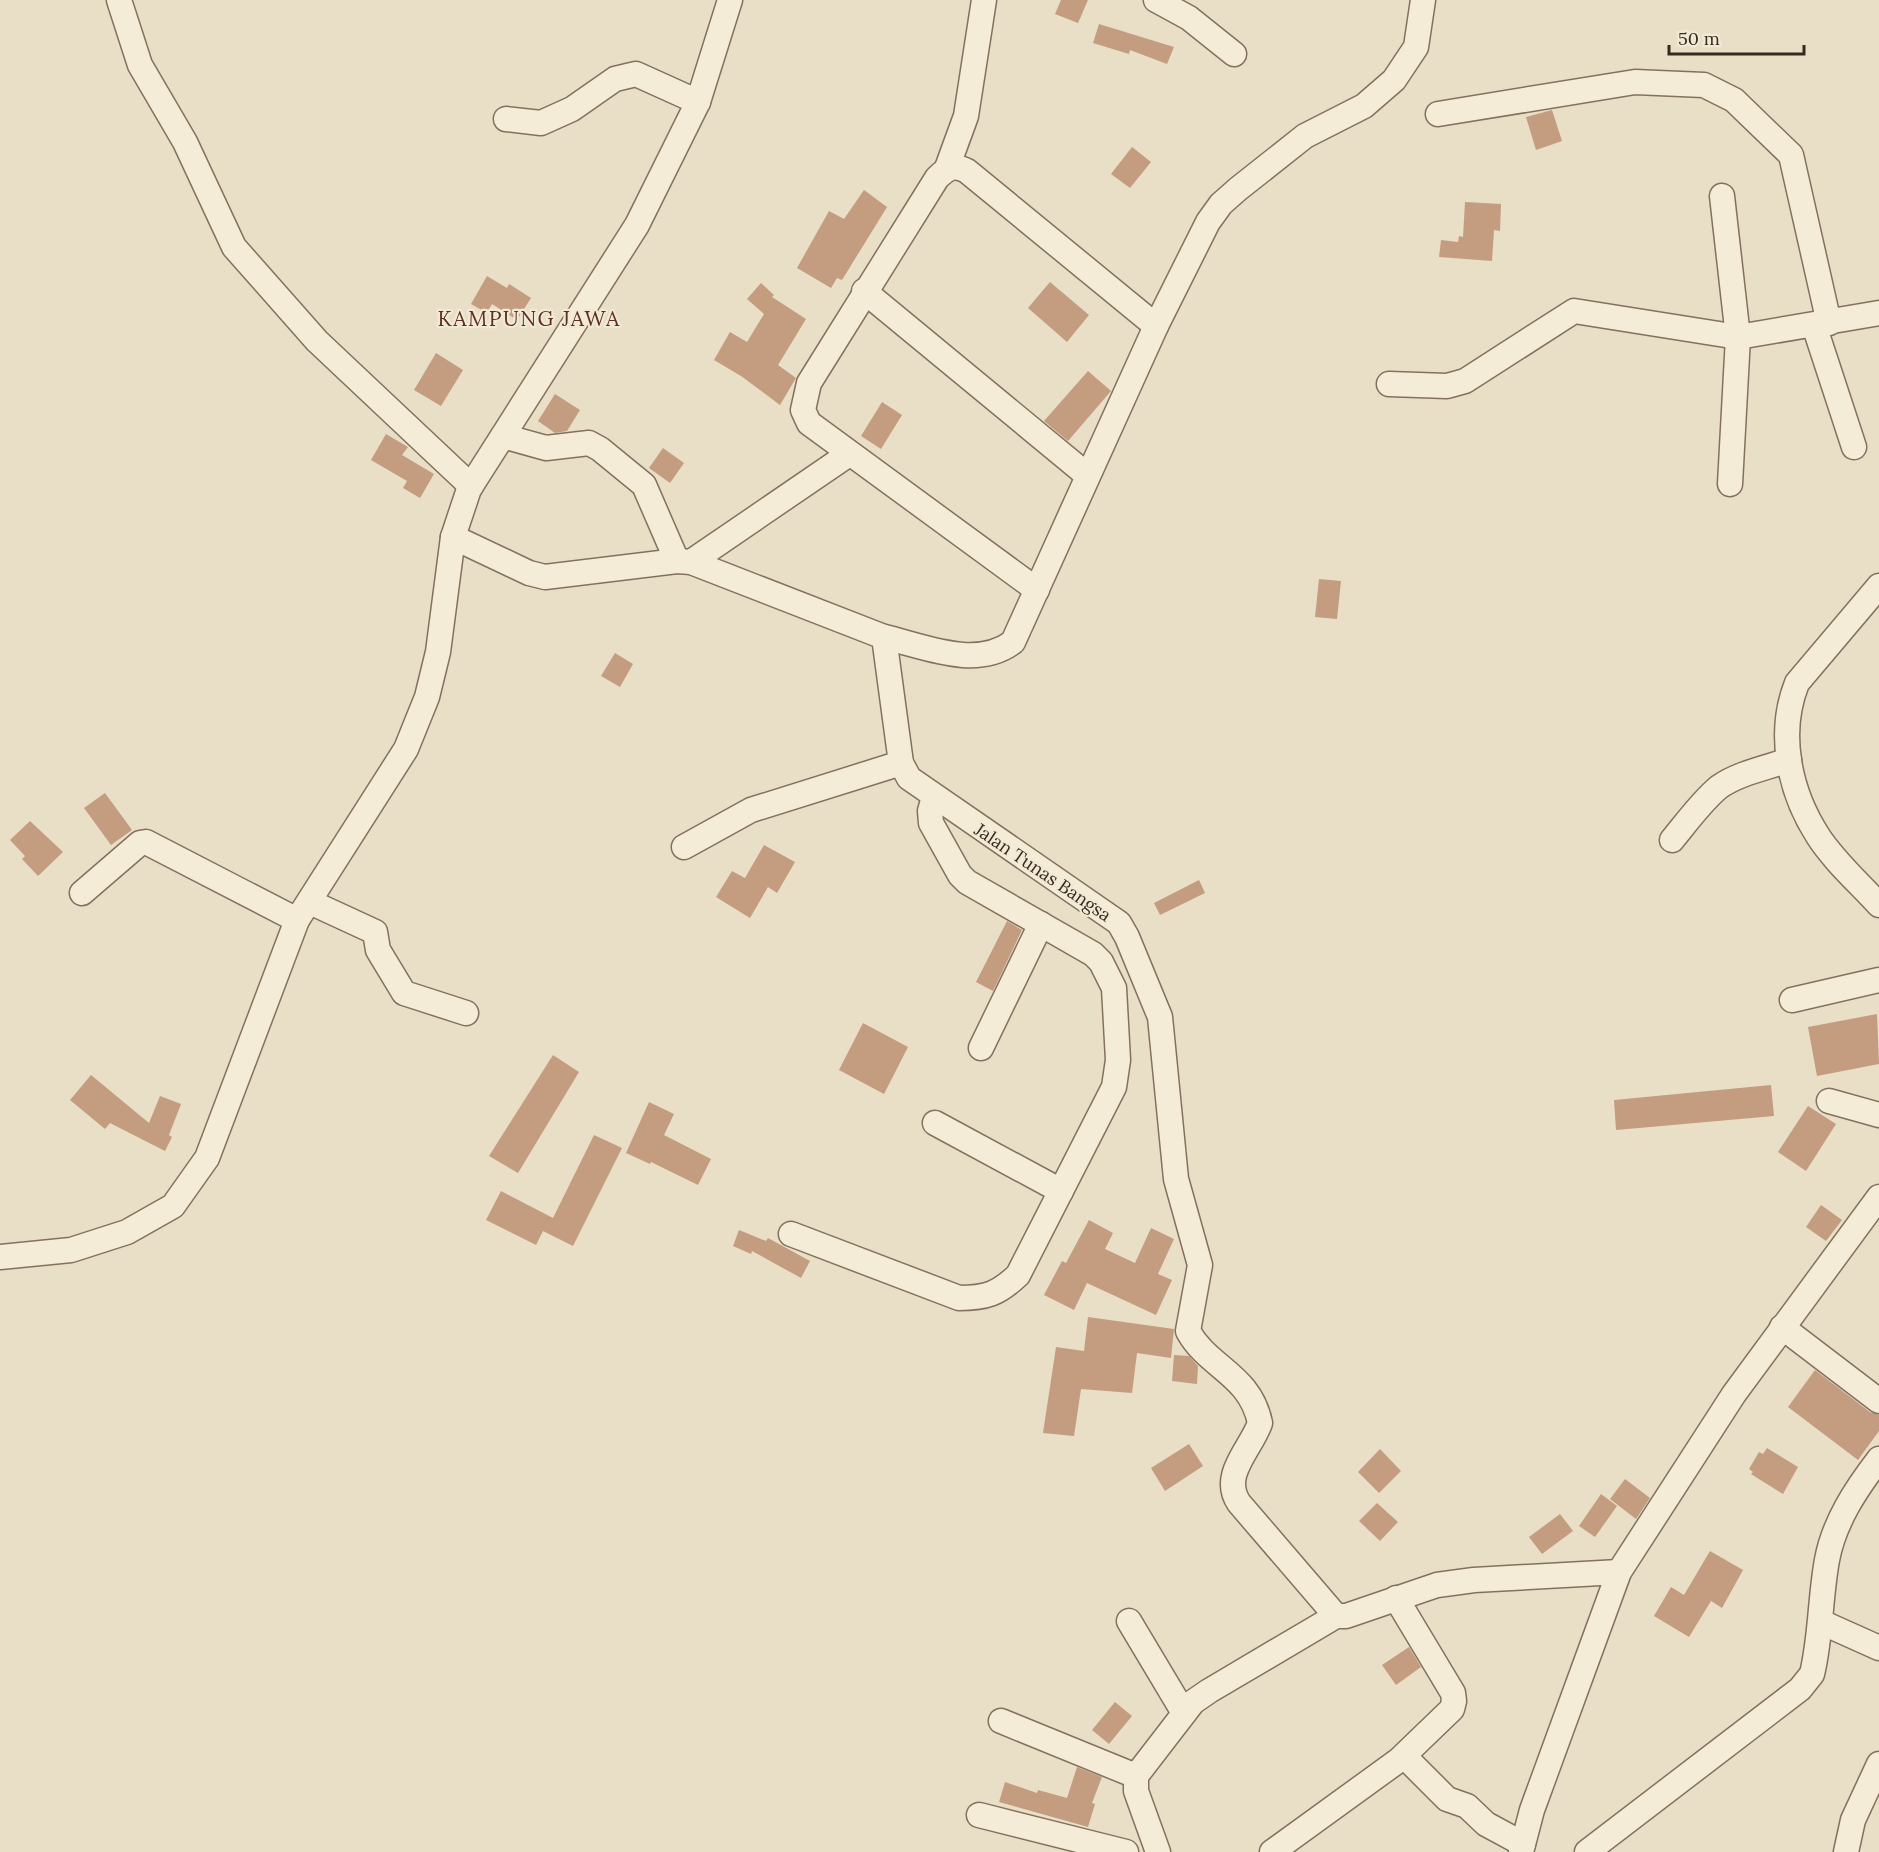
<svg xmlns="http://www.w3.org/2000/svg" width="1879" height="1852" font-family="Lora,serif">
<style>
.building{fill:#c49c80}
.lines{fill:none;stroke-linecap:round;stroke-linejoin:round}
.minor-casing{stroke:#83715e;stroke-width:27}
.minor{stroke:#f5ecd8;stroke-width:24}
.labels{text-anchor:middle;dominant-baseline:central;stroke-width:4.5;stroke-linejoin:round;paint-order:stroke}
.street-label{font-size:18px;fill:#352a20;stroke:#f2e9d5}
.quarter-label{font-size:21px;letter-spacing:1.5px;fill:#5d2f24;stroke:#f2e9d5}
</style>
<rect width="100%" height="100%" fill="#e9dfc6"/>
<g class="building">
<polygon points="1061,0 1088,0 1078,23 1055,14"/>
<polygon points="1099,24 1174,47 1167,64 1130,50 1129,54 1093,43"/>
<polygon points="1552,110 1562,141 1536,150 1526,117"/>
<polygon points="1132,147 1151,162 1130,188 1111,174"/>
<polygon points="864,190 887,207 842,280 837,278 831,288 797,268 829,211 844,219"/>
<polygon points="1465,202 1501,204 1500,231 1494,230 1492,261 1439,257 1441,240 1458,242 1459,236 1463,237"/>
<polygon points="487,276 507,288 509,284 531,298 517,320 492,304 487,313 471,304"/>
<polygon points="1050,282 1089,315 1067,342 1028,308"/>
<polygon points="761,283 774,295 772,297 806,319 778,365 796,378 780,405 741,376 714,360 730,332 747,342 764,314 747,299"/>
<polygon points="436,353 463,370 441,406 414,390"/>
<polygon points="1088,371 1111,391 1068,441 1044,421"/>
<polygon points="555,394 580,410 567,431 555,433 538,421"/>
<polygon points="882,402 902,415 881,449 861,436"/>
<polygon points="386,434 408,447 402,455 434,474 420,498 403,488 407,481 371,460"/>
<polygon points="663,448 684,463 670,483 649,468"/>
<polygon points="1319,579 1341,581 1337,619 1315,617"/>
<polygon points="615,653 633,664 620,687 601,676"/>
<polygon points="105,793 132,830 111,845 84,808"/>
<polygon points="30,821 63,852 38,876 22,859 25,856 10,840"/>
<polygon points="764,845 795,862 777,893 768,887 750,918 716,897 732,871 745,878"/>
<polygon points="1199,880 1205,893 1160,915 1154,903"/>
<polygon points="1007,921 1022,930 993,991 976,982"/>
<polygon points="1877,1014 1879,1064 1817,1076 1808,1027"/>
<polygon points="863,1023 908,1047 884,1094 839,1070"/>
<polygon points="553,1055 579,1072 518,1173 489,1156"/>
<polygon points="91,1075 149,1123 160,1096 181,1104 169,1135 172,1137 165,1151 110,1123 105,1129 70,1100"/>
<polygon points="1771,1085 1774,1116 1616,1130 1614,1100"/>
<polygon points="649,1102 674,1114 664,1135 711,1159 698,1185 651,1162 650,1164 626,1153"/>
<polygon points="1808,1106 1836,1124 1806,1171 1778,1152"/>
<polygon points="594,1135 622,1148 573,1246 543,1231 536,1245 486,1220 501,1191 553,1218"/>
<polygon points="1821,1205 1842,1220 1826,1241 1806,1227"/>
<polygon points="1089,1220 1113,1233 1105,1249 1135,1263 1151,1228 1174,1239 1158,1274 1172,1280 1156,1315 1087,1283 1074,1310 1044,1295 1062,1261 1066,1263"/>
<polygon points="739,1230 766,1241 768,1238 810,1261 801,1278 752,1251 751,1254 733,1246"/>
<polygon points="1088,1317 1174,1329 1171,1358 1137,1353 1132,1393 1081,1389 1074,1436 1043,1433 1056,1347 1084,1351"/>
<polygon points="1174,1355 1189,1356 1198,1366 1197,1384 1172,1381"/>
<polygon points="1815,1370 1870,1412 1879,1415 1879,1431 1858,1460 1788,1407"/>
<polygon points="1189,1444 1203,1466 1165,1491 1151,1468"/>
<polygon points="1767,1448 1798,1467 1783,1494 1751,1474 1753,1472 1749,1469 1759,1452 1763,1454"/>
<polygon points="1380,1449 1401,1471 1379,1493 1358,1472"/>
<polygon points="1625,1479 1650,1498 1636,1519 1610,1499"/>
<polygon points="1601,1494 1617,1506 1595,1537 1579,1526"/>
<polygon points="1377,1503 1398,1522 1380,1541 1359,1521"/>
<polygon points="1560,1514 1573,1531 1542,1554 1529,1537"/>
<polygon points="1710,1551 1743,1570 1722,1608 1711,1601 1689,1637 1654,1616 1671,1587 1684,1595"/>
<polygon points="1409,1647 1421,1667 1396,1685 1382,1665"/>
<polygon points="1115,1702 1132,1716 1109,1744 1092,1730"/>
<polygon points="1077,1767 1102,1777 1092,1803 1095,1804 1088,1827 999,1802 1005,1782 1037,1793 1038,1790 1067,1798"/>
</g>
<g class="lines">
<defs>
<g id="minor">
<polyline points="119,0 140,65 185,142 234,247 317,341 471,486"/>
<polyline points="1156,0 1189,18 1234,54"/>
<polyline points="1438,114 1635,82 1704,85 1734,100 1791,155 1829,323"/>
<polyline points="506,119 541,123 572,109 615,79 636,74 698,102"/>
<polyline points="947,168 966,116 984,0"/>
<polyline points="1722,196 1738,337 1730,484"/>
<polyline points="864,291 1087,475"/>
<polyline points="1814,325 1854,447"/>
<polyline points="1389,384 1447,386 1465,381 1574,311 1738,337 1879,313"/>
<polyline points="503,436 546,448 589,443 600,449 644,485 677,561"/>
<path d="M453,537L529,573L545,577L677,561L691,562L884,637L901,763L909,778L1119,923L1127,937L1160,1017L1176,1179L1200,1265L1188,1331C1208,1368 1250,1374 1260,1423C1251,1449 1220,1475 1239,1503L1336,1616"/>
<polyline points="691,562 849,454"/>
<path d="M1879,586L1797,683C1777,733 1789,791 1818,836C1834,861 1859,883 1879,905"/>
<path d="M1037,590L809,423L803,410L809,383L937,178C947,168 954,164 967,171L1156,326"/>
<path d="M884,637C924,646 976,670 1013,642L1156,326L1208,222L1221,204L1238,189L1305,136L1364,106L1394,80L1416,47L1423,0"/>
<path d="M1672,840C1687,822 1701,802 1719,787C1739,773 1766,768 1789,760"/>
<polyline points="684,847 751,810 901,763"/>
<polyline points="82,893 140,843 146,842 297,920"/>
<polyline points="310,902 375,932 378,950 404,993 466,1013"/>
<polyline points="1792,1000 1879,980"/>
<polyline points="981,1048 1041,924"/>
<polyline points="1829,1101 1879,1115"/>
<polyline points="935,1123 1061,1191"/>
<path d="M791,1234L959,1298C986,1298 998,1294 1018,1275L1114,1087L1118,1060L1114,988L1101,962L1093,954L967,882L960,875L931,823L930,811L934,797"/>
<polyline points="0,1257 71,1250 127,1232 173,1206 207,1158 297,920 406,749 427,697 438,652 453,537 469,489 637,225 698,102 730,0"/>
<polyline points="1782,1327 1879,1401"/>
<polyline points="1129,1621 1184,1713"/>
<polyline points="1821,1622 1879,1648"/>
<polyline points="1001,1721 1136,1776"/>
<polyline points="1404,1756 1447,1799 1467,1806 1486,1824 1523,1844"/>
<polyline points="979,1815 1126,1852"/>
<polyline points="1158,1852 1136,1791 1136,1776 1193,1702 1209,1691 1336,1616 1346,1616 1437,1585 1474,1580 1619,1572"/>
<polyline points="1272,1852 1399,1760 1452,1709 1454,1701 1453,1693 1396,1598"/>
<polyline points="1521,1852 1532,1810 1619,1572 1734,1394 1879,1197"/>
<path d="M1587,1852L1800,1689L1812,1674C1821,1637 1820,1598 1827,1560C1834,1522 1856,1489 1879,1459"/>
<polyline points="1846,1852 1853,1820 1879,1764"/>
</g>
</defs>
<use href="#minor" class="minor-casing"/>
<use href="#minor" class="minor"/>
</g>
<g class="labels">
<g class="street-label">
<text transform="translate(1043 872) rotate(34)">Jalan Tunas Bangsa</text>
</g>
<g class="quarter-label">
<text x="529" y="318">KAMPUNG JAWA</text>
</g>
</g>
<path d="M1669 45v9h135v-9" fill="none" stroke="#352a20" stroke-width="3"/>
<text x="1678" y="45" font-size="18" fill="#352a20" stroke="#f2e9d5" stroke-width="4.5" paint-order="stroke">50 m</text>
</svg>
